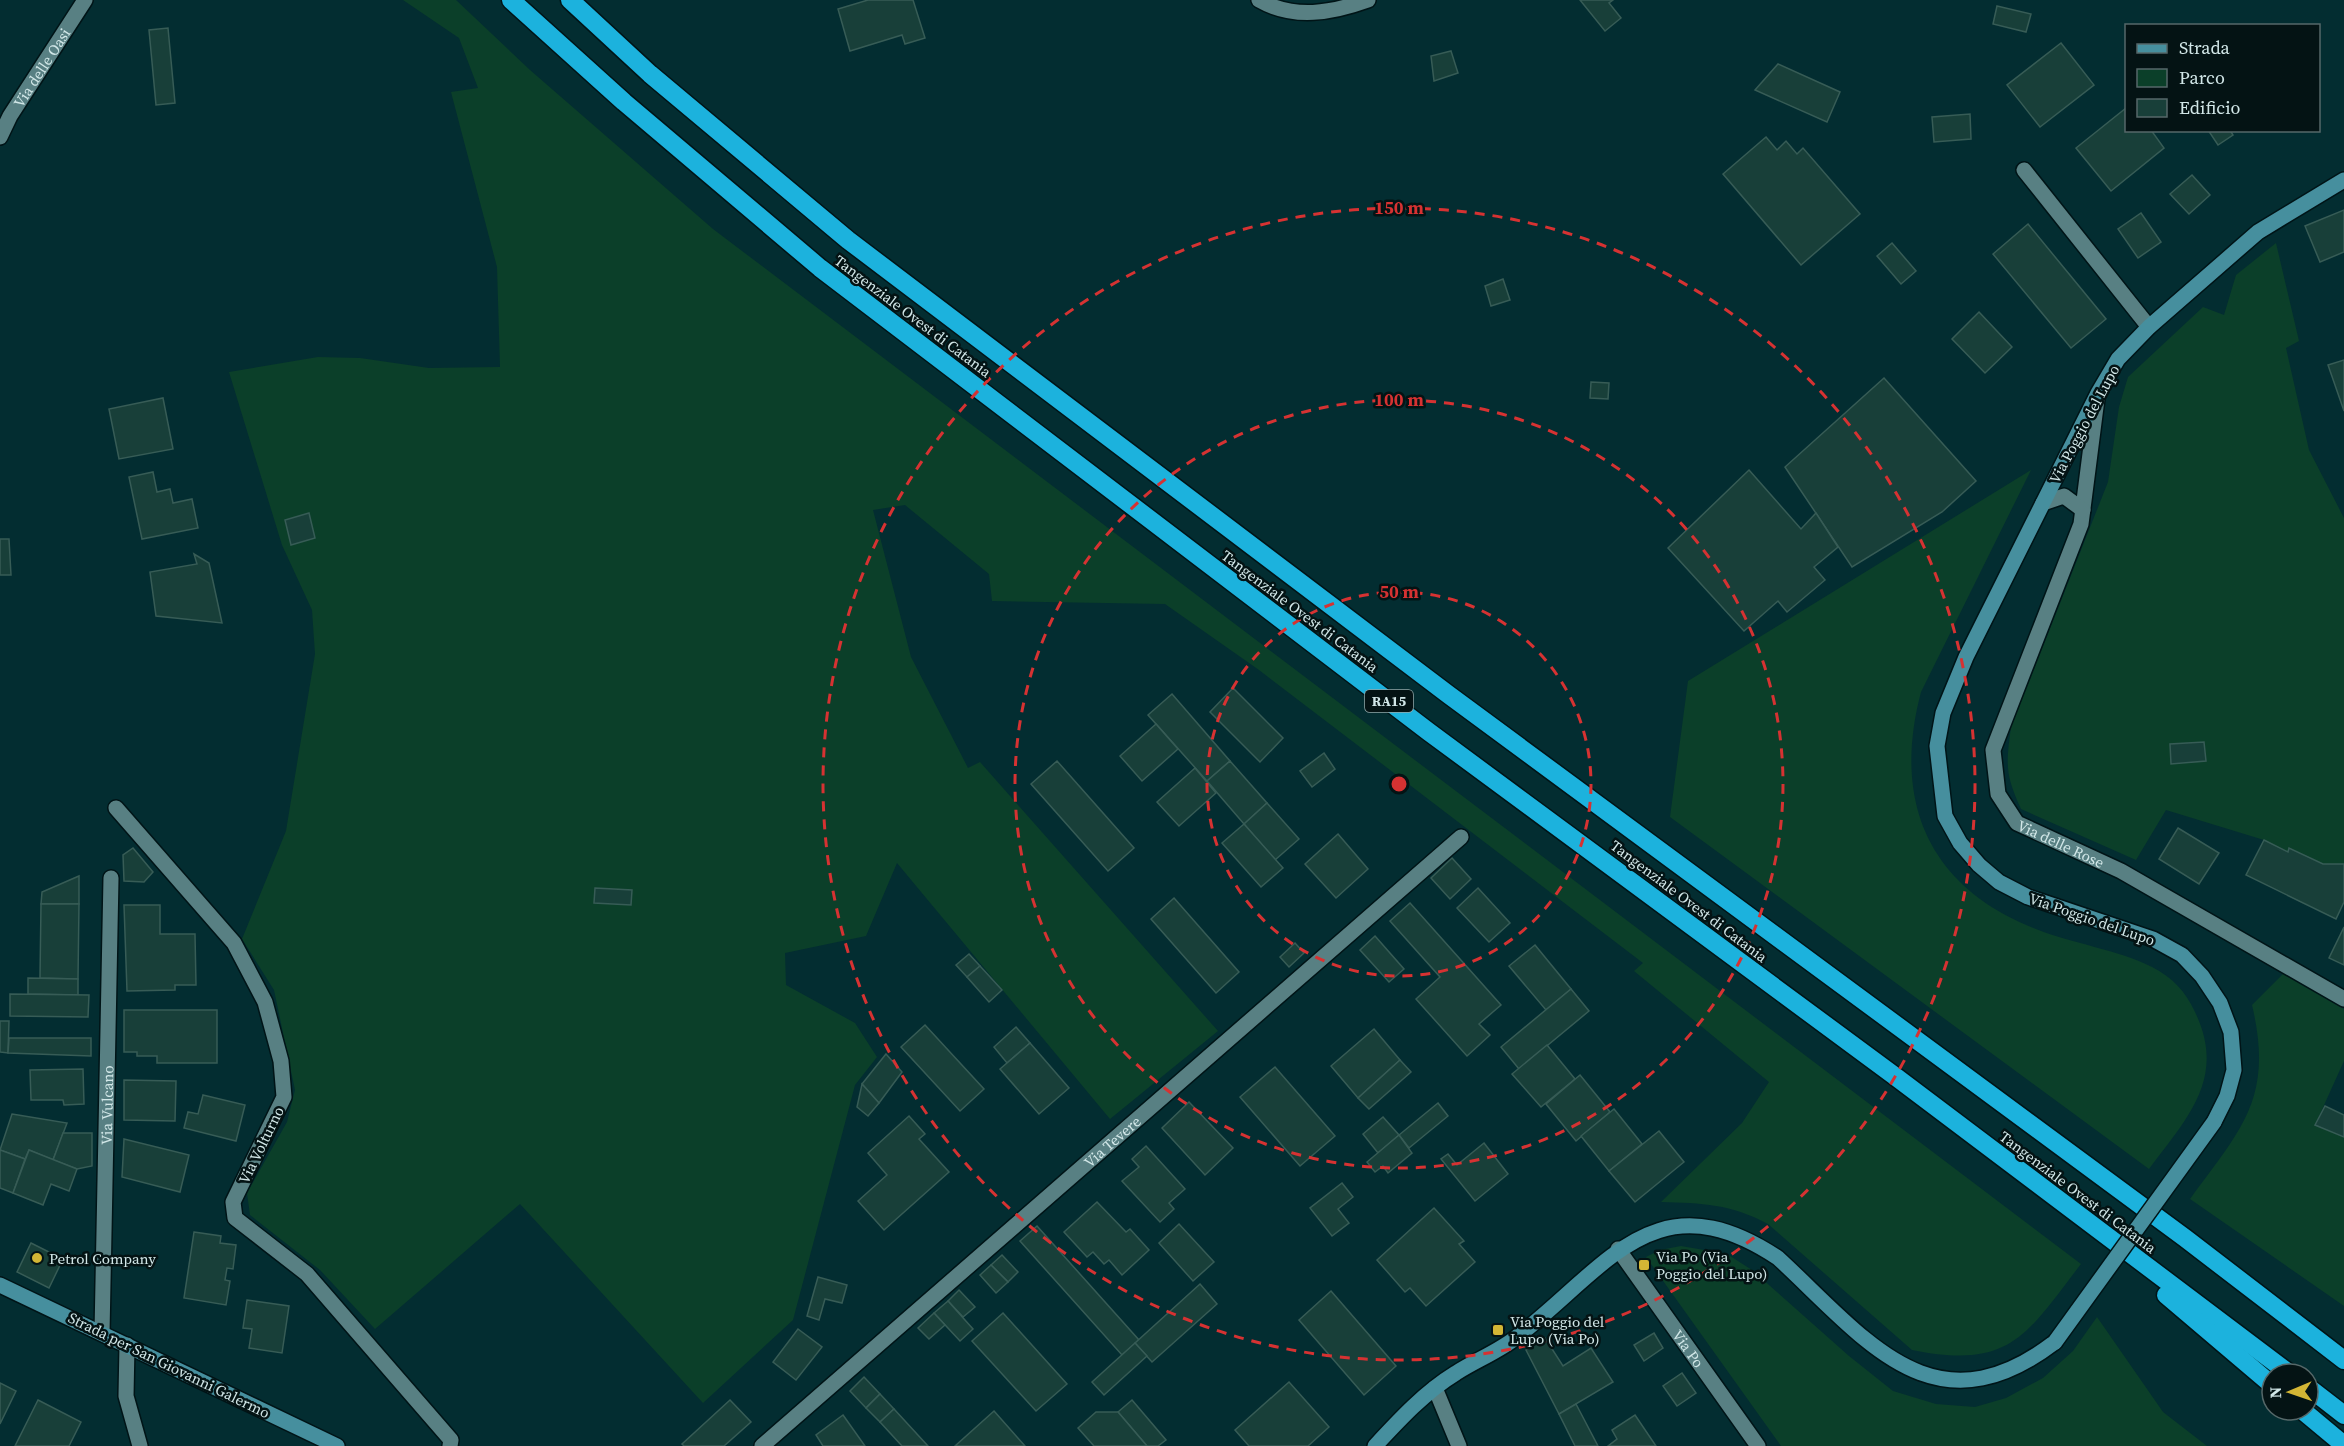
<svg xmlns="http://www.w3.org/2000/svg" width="2344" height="1446" font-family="'Source Serif 4',serif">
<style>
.green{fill:#0b3f29}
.building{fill:#183f39;stroke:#375c56;stroke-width:1.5}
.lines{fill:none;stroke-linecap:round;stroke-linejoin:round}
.street-casing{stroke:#001417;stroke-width:18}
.secondary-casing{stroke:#001417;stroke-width:18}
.highway-casing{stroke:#001417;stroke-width:21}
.street{stroke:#588083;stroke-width:15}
.secondary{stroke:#468f9e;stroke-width:15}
.highway{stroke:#1cb2dd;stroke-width:18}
.secondary-bridge-casing{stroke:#001417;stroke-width:18;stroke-linecap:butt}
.secondary-bridge{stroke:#468f9e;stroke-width:15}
.ring{fill:none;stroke:#d63232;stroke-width:3;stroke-dasharray:10 8}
.poi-dot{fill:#d3b635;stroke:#041314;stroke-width:2}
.labels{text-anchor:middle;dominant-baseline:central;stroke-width:5;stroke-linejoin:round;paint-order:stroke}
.shield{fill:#041314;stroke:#94a7a8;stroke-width:1.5}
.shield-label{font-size:14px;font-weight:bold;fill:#d2e7e8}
.street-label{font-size:15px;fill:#d2e7e8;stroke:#041314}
.poi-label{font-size:15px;fill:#d2e7e8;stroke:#041314;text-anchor:start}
.centre{fill:#d63232;stroke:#041314;stroke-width:3}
.ring-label{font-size:18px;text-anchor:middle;font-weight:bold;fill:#d63232;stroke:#041314;stroke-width:5;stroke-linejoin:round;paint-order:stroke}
</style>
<rect width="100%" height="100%" fill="#032d31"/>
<g class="green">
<path d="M403,0H456L530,70L713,229L2081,1264C2026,1335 2011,1370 1912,1350L1768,1224C1731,1204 1702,1203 1661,1202L1742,1123L1769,1082L1634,971L1643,963L1259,670L1165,604L992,601L989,574L905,505L873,510L911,657L968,768L980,762L1218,1031L1110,1119L897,863L866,936L785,953L786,985L855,1023L877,1057L855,1085L793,1320L703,1403L520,1204L375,1329L320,1270L250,1215L247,1193L287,1122L295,1090L274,990L242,939L286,831L315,654L312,610L282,545L229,372L318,357L360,358L429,368L500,367L497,267L451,92L478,88L459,38Z"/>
<path d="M2276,243L2299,341L2286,348L2309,450L2344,518V864H2323L2289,848L2288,852L2264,840L2166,810L2136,860L2021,809C2005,774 2006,765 2011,727L2108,482L2119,407L2128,377L2203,307L2224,315L2236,275Z"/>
<path d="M2031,470L1921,692C1892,801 1928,887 2036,929C2073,944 2116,949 2152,967C2172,977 2186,992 2195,1012C2227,1078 2187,1118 2149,1169L1670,817L1688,681Z"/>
<path d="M2283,974L2344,1009V1061L2315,1125L2344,1137V1306L2190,1199C2242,1128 2274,1098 2252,1005Z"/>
<polygon points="1681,1246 1727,1254 1752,1270 1849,1356 1893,1391 1936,1404 1975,1407 2006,1398 2043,1378 2073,1351 2097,1317 2163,1412 2207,1446 1781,1446 1646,1257 1660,1250"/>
</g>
<g class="building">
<polygon points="868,0 913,0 925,38 905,44 902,35 850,51 838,9"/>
<polygon points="1580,0 1613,0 1609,3 1621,18 1605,31"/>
<polygon points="1997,6 2031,14 2026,32 1993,24"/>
<polygon points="168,28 175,103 156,105 149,30"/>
<polygon points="2061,43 2094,85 2040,127 2007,85"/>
<polygon points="1451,51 1458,73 1434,81 1431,56"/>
<polygon points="1778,64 1840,92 1827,122 1755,90"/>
<polygon points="2126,108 2126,130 2151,130 2164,148 2111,191 2076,148"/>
<polygon points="1970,114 1971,139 1934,142 1932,117"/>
<polygon points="2208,130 2230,130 2233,135 2218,145"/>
<polygon points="1766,137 1777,150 1786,141 1797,154 1803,148 1860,214 1801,265 1723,174"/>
<polygon points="2192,175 2210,195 2189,214 2170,194"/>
<polygon points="2344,210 2344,252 2320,262 2305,226"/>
<polygon points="2141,213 2161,242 2138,258 2118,229"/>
<polygon points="2028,224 2106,319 2071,348 1993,254"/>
<polygon points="1892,243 1916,271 1901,284 1877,256"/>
<polygon points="1503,279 1510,300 1491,306 1485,286"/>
<polygon points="1979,312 2012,347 1985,373 1952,339"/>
<polygon points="2344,360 2344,411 2328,365"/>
<polygon points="1884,378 1976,481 1942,512 1852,567 1785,467"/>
<polygon points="1591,382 1609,383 1608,399 1590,398"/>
<polygon points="163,398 173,449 119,459 109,409"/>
<polygon points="1749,470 1801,529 1816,513 1838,547 1814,567 1825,580 1787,612 1778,601 1744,631 1668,548"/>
<polygon points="153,472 157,492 170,489 173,503 192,499 198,528 142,539 129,477"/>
<polygon points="309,513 315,538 291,545 285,520"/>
<polygon points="0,539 9,539 11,575 0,575"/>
<polygon points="194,554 209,563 222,623 156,616 150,572 197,564"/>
<polygon points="1233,688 1283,738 1260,762 1210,712"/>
<polygon points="1172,694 1230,761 1207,781 1148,715"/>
<polygon points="1156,724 1178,749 1142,781 1120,756"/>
<polygon points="2204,742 2206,761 2171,764 2170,744"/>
<polygon points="1324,753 1335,769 1312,787 1300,771"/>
<polygon points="1057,761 1134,848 1108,871 1031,784"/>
<polygon points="1230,761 1267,803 1244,824 1207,781"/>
<polygon points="1195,768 1216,793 1179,826 1157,802"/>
<polygon points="1267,803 1299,839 1275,860 1244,824"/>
<polygon points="1244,824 1283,868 1261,887 1222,843"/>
<polygon points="2178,828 2219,853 2199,884 2159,859"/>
<polygon points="1338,834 1368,869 1336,898 1305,864"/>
<polygon points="2264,840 2288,852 2289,848 2323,864 2344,864 2344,902 2336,919 2246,875"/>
<polygon points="133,848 153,872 144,882 124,881 123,855"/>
<polygon points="1452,858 1471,879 1450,899 1431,878"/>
<polygon points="79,876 79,904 41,904 42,892"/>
<polygon points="595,888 632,890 631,905 594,903"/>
<polygon points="1478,888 1510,923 1489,942 1457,908"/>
<polygon points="1174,898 1239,972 1216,993 1151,919"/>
<polygon points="1410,903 1501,1005 1479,1024 1490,1035 1467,1056 1416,999 1440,977 1390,921"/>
<polygon points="41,904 79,904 78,979 40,978"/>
<polygon points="124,905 160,905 160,934 195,934 196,985 175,985 175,990 127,991"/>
<polygon points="2344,927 2344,965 2329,958"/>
<polygon points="1375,936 1404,969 1389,982 1360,950"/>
<polygon points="1295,943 1304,953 1289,967 1280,957"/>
<polygon points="1535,945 1571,989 1546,1010 1509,966"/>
<polygon points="969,954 980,966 967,977 956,965"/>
<polygon points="980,966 1002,990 989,1002 967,977"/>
<polygon points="28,978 78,979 78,995 28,994"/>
<polygon points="1571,989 1589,1011 1519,1069 1501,1047"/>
<polygon points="10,994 89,995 88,1017 10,1016"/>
<polygon points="124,1010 217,1010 217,1063 157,1063 157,1056 137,1056 137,1052 124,1052"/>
<polygon points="0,1021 9,1021 8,1053 0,1052"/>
<polygon points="925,1025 984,1089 960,1111 901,1047"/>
<polygon points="1016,1027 1030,1043 1007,1063 994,1047"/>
<polygon points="1374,1029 1400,1060 1358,1098 1331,1066"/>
<polygon points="9,1038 91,1038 91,1056 8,1053"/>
<polygon points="1030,1043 1069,1088 1039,1114 1000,1069"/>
<polygon points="1547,1045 1575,1079 1541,1107 1512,1074"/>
<polygon points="886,1054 902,1072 879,1103 862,1084"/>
<polygon points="1400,1060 1411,1072 1369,1109 1358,1098"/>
<polygon points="1275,1067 1335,1136 1300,1166 1240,1097"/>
<polygon points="83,1069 84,1104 64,1105 63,1100 31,1100 30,1070"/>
<polygon points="1580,1075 1610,1112 1576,1141 1546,1104"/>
<polygon points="124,1080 176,1081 175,1121 124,1120"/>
<polygon points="862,1084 879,1103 868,1116 857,1107"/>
<polygon points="203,1095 245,1105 236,1141 184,1128 188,1112 198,1114"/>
<polygon points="1189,1102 1233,1148 1205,1175 1162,1128"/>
<polygon points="1438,1103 1448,1116 1409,1148 1399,1135"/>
<polygon points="2325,1106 2344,1115 2344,1137 2315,1125"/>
<polygon points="1614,1109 1642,1144 1609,1171 1581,1136"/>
<polygon points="12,1114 67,1123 53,1160 29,1150 25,1159 0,1150"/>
<polygon points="909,1116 925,1134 919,1139 949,1172 884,1230 858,1201 887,1175 868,1153"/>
<polygon points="1383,1117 1399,1135 1378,1153 1363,1134"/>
<polygon points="1659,1131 1684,1162 1635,1202 1609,1171"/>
<polygon points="63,1133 92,1133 92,1166 77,1169 53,1160"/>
<polygon points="1399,1135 1412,1153 1388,1173 1383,1166 1375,1172 1367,1162"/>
<polygon points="124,1139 189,1155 180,1192 122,1177"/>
<polygon points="1484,1143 1508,1174 1475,1201 1441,1159 1448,1154 1457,1165"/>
<polygon points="1146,1146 1185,1189 1169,1203 1174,1209 1160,1222 1122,1181 1139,1167 1132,1159"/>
<polygon points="0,1150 25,1159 13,1193 0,1188"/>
<polygon points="29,1150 77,1169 69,1191 51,1184 43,1205 13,1193"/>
<polygon points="1342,1183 1353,1197 1338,1209 1349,1223 1332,1236 1310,1208"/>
<polygon points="1097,1202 1126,1232 1130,1229 1149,1250 1122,1275 1109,1260 1104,1264 1093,1252 1087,1257 1064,1232"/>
<polygon points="1434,1208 1464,1241 1459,1244 1475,1262 1426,1306 1410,1288 1405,1292 1377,1260"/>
<polygon points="1179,1224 1214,1262 1193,1281 1159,1243"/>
<polygon points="1037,1226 1139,1340 1122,1355 1020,1241"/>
<polygon points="194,1232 221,1236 220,1243 236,1245 233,1269 227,1268 225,1280 230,1281 226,1305 184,1298"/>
<polygon points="31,1243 63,1259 49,1288 17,1272"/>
<polygon points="1002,1255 1018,1272 1008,1282 991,1265"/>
<polygon points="991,1265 1008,1282 996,1293 980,1275"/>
<polygon points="818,1277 847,1285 842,1303 825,1299 819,1320 807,1316"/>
<polygon points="1200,1284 1217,1304 1152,1362 1135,1343"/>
<polygon points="959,1290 975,1307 963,1317 948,1301"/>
<polygon points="1331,1291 1396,1366 1364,1395 1299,1320"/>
<polygon points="247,1300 289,1306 282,1353 249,1348 252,1329 243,1328"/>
<polygon points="948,1301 973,1329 960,1341 934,1313"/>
<polygon points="934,1313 945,1325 929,1339 918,1328"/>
<polygon points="1003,1313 1067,1384 1036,1411 972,1341"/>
<polygon points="798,1329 822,1347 796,1380 773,1362"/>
<polygon points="1654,1333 1663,1348 1644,1361 1634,1345"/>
<polygon points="1545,1338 1563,1366 1591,1348 1613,1382 1559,1414 1526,1350"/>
<polygon points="1135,1343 1147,1356 1104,1395 1092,1382"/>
<polygon points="1682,1373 1696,1393 1677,1406 1663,1386"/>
<polygon points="864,1377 880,1394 866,1408 850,1391"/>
<polygon points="1289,1382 1329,1427 1308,1446 1249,1446 1235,1430"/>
<polygon points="0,1383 16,1391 0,1424"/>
<polygon points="880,1394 894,1409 880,1422 866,1408"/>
<polygon points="38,1400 81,1422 69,1446 15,1446"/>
<polygon points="730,1400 751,1422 724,1446 684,1446 682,1444"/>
<polygon points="1132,1400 1166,1440 1158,1446 1147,1446 1118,1412"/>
<polygon points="1576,1404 1598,1446 1575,1446 1559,1414"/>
<polygon points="894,1409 928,1446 902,1446 880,1422"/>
<polygon points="994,1411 1025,1446 955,1446"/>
<polygon points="1096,1412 1118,1412 1147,1446 1094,1446 1078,1428"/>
<polygon points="843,1415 865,1446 823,1446 816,1435"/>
<polygon points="1635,1415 1656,1446 1608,1446 1617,1439 1612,1430"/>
</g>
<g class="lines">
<defs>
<g id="street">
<path d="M1259,0C1294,20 1332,13 1368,0"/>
<path id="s1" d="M0,137L10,116L85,0"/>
<polyline points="2024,170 2149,327"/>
<path id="s2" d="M2097,399L2081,524L1993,750L1998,794L2017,823L2121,871L2344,999"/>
<polyline points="2043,503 2064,496 2083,510"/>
<polyline points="116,808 234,943 265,1002 281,1061 284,1097 233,1202 235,1218 307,1274 451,1440 450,1446"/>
<path id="s3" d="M1618,1249L1758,1446"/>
<path id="s4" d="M102,1333L111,878"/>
<polyline points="127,1345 126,1396 140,1446"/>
<polyline points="1435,1388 1459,1446"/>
<path id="s5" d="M762,1446L1461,837"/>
</g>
<g id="secondary">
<polyline points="2214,1122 2227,1096 2234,1070 2231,1032 2220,1003 2202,976 2182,955 2153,939 2028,897 1999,882 1979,865 1960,843 1945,816 1937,746 1943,713 1966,657 2098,393 2118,359 2149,327 2258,232 2344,180"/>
<polyline points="0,1285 337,1446"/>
<path d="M1375,1446C1400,1419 1425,1392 1456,1373C1476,1360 1500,1351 1518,1336C1608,1266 1656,1177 1778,1258C1866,1339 1933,1435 2055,1342"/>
</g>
<g id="highway">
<polyline points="511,0 624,102 820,268 1429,732 1896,1077 2290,1374"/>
<polyline points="570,0 650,74 848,240 1449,695 2185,1238 2344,1360"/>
<polyline points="2166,1295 2272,1385"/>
<polyline points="2308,1387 2344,1415"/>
<polyline points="2302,1410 2344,1445"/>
</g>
</defs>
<use href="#street" class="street-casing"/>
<use href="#secondary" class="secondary-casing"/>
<use href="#highway" class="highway-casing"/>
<use href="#street" class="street"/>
<use href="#secondary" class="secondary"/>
<use href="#highway" class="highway"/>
<defs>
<polyline id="secondary-bridge" points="2055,1342 2214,1122"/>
</defs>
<use href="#secondary-bridge" class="secondary-bridge-casing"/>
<use href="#secondary-bridge" class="secondary-bridge"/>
</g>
<g class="ring">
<circle cx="1399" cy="784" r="192"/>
<circle cx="1399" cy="784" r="384"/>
<circle cx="1399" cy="784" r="576"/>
</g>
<g class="poi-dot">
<circle cx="37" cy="1258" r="6"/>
<rect x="1638" y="1259" width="12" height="12" rx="3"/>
<rect x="1492" y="1324" width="12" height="12" rx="3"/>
</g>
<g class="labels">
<rect class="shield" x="1365" y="690" width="48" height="22" rx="4.5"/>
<g class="shield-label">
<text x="1389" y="701">RA15</text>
</g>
<g class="street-label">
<text stroke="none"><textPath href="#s1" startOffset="81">Via delle Oasi</textPath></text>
<text transform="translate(913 316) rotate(37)">Tangenziale Ovest di Catania</text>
<text transform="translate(2084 424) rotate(-62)">Via Poggio del Lupo</text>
<text transform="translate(1300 611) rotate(37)">Tangenziale Ovest di Catania</text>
<text stroke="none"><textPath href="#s2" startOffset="496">Via delle Rose</textPath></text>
<text transform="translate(1689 901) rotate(37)">Tangenziale Ovest di Catania</text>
<text transform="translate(2092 919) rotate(19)">Via Poggio del Lupo</text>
<text stroke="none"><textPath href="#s4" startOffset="228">Via Vulcano</textPath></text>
<text stroke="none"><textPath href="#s5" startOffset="464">Via Tevere</textPath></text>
<text transform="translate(261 1145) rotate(-64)">Via Volturno</text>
<text transform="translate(2078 1192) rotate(37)">Tangenziale Ovest di Catania</text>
<text stroke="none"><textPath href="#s3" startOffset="122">Via Po</textPath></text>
<text transform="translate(169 1365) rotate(26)">Strada per San Giovanni Galermo</text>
</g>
<g class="poi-label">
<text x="1656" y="1256">Via Po (Via<tspan x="1656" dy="17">Poggio del Lupo)</tspan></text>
<text x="49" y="1258">Petrol Company</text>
<text x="1510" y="1321">Via Poggio del<tspan x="1510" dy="17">Lupo (Via Po)</tspan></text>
</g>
</g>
<circle cx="1399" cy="784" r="9" class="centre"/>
<g class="ring-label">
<text x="1399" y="214">150 m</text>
<text x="1399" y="406">100 m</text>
<text x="1399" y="598">50 m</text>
</g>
<rect x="2125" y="24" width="195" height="108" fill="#041314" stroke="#566869" stroke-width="1.5"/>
<rect x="2137" y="44" width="30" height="9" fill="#468f9e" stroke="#566869" stroke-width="1.5"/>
<text x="2179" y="54" font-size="18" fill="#d2e7e8">Strada</text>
<rect x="2137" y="69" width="30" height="18" fill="#0b3f29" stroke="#566869" stroke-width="1.5"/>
<text x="2179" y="84" font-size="18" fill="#d2e7e8">Parco</text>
<rect x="2137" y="99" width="30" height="18" fill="#183f39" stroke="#566869" stroke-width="1.5"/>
<text x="2179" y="114" font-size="18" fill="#d2e7e8">Edificio</text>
<g transform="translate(2290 1392) rotate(268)"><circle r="28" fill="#041314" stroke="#566869" stroke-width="1.5"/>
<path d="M0-4.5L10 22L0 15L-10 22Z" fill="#d3b635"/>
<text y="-9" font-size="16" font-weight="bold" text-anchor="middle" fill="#d2e7e8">N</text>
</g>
</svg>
